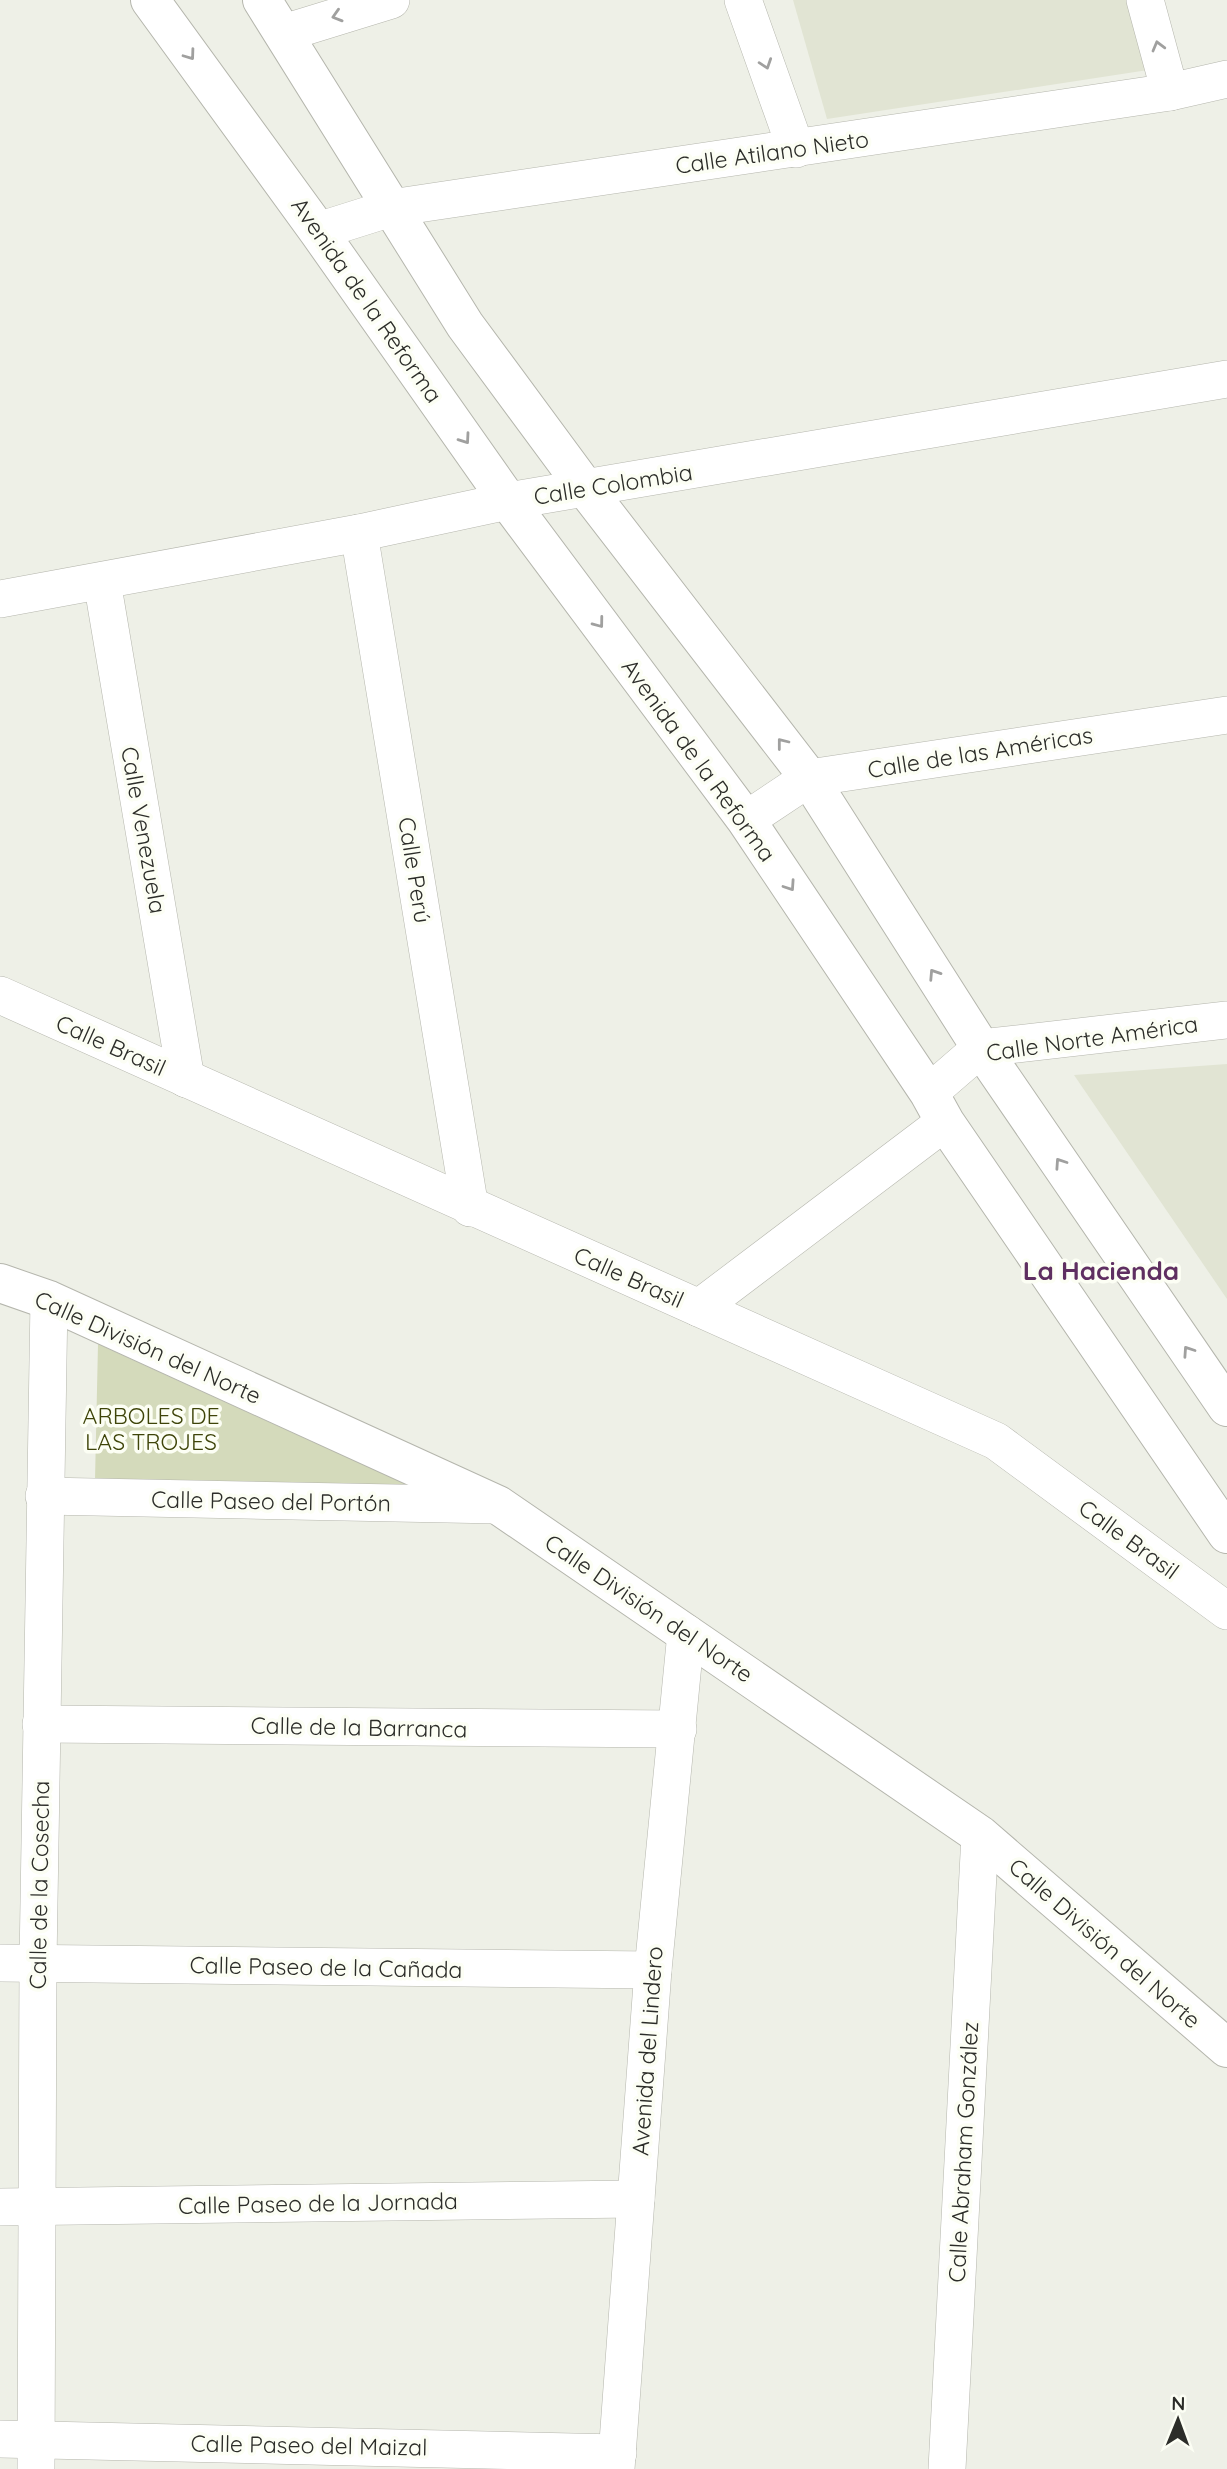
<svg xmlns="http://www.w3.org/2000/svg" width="1227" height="2469" font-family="Quicksand,sans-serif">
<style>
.built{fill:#e1e4d3}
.green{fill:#d4dabb}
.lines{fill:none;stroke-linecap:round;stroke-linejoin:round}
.street-casing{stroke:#b5b6ad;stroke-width:38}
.secondary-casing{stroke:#b5b6ad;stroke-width:40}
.street{stroke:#fff;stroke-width:37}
.secondary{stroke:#fff;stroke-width:38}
.oneway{stroke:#a0a09f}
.labels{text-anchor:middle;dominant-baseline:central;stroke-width:7;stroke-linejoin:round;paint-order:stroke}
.street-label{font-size:23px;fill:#2c2d29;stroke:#fcfef4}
.park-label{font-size:23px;fill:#3e4409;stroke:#fcfef4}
.quarter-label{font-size:26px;font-weight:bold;fill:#5f2f61;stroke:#fcfef4}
</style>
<rect width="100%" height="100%" fill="#eef0e7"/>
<g class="built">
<polygon points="793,0 1126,0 1148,70 827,119"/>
<polygon points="1227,1064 1227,1299 1074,1075"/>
</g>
<polygon class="green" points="98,1344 313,1442 459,1497 95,1480"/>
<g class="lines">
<defs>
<g id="street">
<polyline points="743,0 796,149"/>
<polyline points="1145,0 1170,92"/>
<polyline points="284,33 391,0"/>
<polyline points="318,231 391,208 1170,92 1227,79"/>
<polyline points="359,533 470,1208"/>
<polyline points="102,581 186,1079"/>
<polyline points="0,599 359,533 508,501 1227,379"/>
<polyline points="746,820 809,778 1227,715"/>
<polyline points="0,995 996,1441 1227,1611"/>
<polyline points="929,1093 981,1048 1227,1020"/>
<polyline points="699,1308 945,1122"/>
<polyline points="44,1496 498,1505"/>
<polyline points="41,1724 678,1729"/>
<polyline points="0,1963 653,1970"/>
<polyline points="0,2207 636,2199"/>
<polyline points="0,2439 618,2453"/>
<polyline points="36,2469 38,1963 49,1300"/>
<polyline points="616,2469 653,1970 686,1633"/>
<polyline points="947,2469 980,1835"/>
</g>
<g id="secondary">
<polyline points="150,0 318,231 508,501 746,820 929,1093 945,1122 1227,1534"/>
<polyline points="262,0 465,325 586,489 809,778 981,1048 1227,1407"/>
<polyline points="0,1283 49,1300 498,1505 980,1835 1227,2048"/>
</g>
</defs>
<use href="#street" class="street-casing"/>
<use href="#secondary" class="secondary-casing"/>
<use href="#street" class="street"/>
<use href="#secondary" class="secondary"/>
</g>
<defs><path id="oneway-chevron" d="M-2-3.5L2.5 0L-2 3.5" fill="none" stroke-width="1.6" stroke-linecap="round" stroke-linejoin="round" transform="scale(1.75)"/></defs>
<g class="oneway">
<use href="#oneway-chevron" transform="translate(337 16) rotate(163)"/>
<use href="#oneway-chevron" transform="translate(1158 46) rotate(-105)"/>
<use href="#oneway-chevron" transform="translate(190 55) rotate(54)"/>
<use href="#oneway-chevron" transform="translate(766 64) rotate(71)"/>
<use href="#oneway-chevron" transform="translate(465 439) rotate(55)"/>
<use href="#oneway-chevron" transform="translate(599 623) rotate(53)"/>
<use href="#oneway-chevron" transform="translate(782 743) rotate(-128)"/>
<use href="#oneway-chevron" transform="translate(790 886) rotate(56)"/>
<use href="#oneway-chevron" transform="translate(934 974) rotate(-123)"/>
<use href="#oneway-chevron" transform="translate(1060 1163) rotate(-124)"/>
<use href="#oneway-chevron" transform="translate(1188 1351) rotate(-124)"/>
</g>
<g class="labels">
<g class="street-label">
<text transform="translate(772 152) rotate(-8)">Calle Atilano Nieto</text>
<text transform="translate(367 300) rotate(55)">Avenida de la Reforma</text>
<text transform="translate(613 484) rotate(-9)">Calle Colombia</text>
<text transform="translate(980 752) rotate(-9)">Calle de las Américas</text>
<text transform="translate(699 760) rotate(54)">Avenida de la Reforma</text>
<text transform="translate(144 830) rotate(80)">Calle Venezuela</text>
<text transform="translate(415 870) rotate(81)">Calle Perú</text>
<text transform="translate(1092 1038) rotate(-8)">Calle Norte América</text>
<text transform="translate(111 1045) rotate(24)">Calle Brasil</text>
<text transform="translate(629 1277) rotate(24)">Calle Brasil</text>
<text transform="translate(148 1347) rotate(24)">Calle División del Norte</text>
<text transform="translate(271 1501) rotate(1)">Calle Paseo del Portón</text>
<text transform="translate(1129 1539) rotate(36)">Calle Brasil</text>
<text transform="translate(649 1608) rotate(34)">Calle División del Norte</text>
<text transform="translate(359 1727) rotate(1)">Calle de la Barranca</text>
<text transform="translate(39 1885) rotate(-89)">Calle de la Cosecha</text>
<text transform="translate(1105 1943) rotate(41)">Calle División del Norte</text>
<text transform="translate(326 1967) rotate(1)">Calle Paseo de la Cañada</text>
<text transform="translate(647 2051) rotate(-86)">Avenida del Lindero</text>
<text transform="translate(963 2152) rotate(-87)">Calle Abraham González</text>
<text transform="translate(318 2203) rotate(-1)">Calle Paseo de la Jornada</text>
<text transform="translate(309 2445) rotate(1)">Calle Paseo del Maizal</text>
</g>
<g class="park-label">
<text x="151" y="1415">ARBOLES DE<tspan x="151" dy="26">LAS TROJES</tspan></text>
</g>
<g class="quarter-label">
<text x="1101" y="1270">La Hacienda</text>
</g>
</g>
<g transform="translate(1178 2420) rotate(1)" stroke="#fcfef4" stroke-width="5" paint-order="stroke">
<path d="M0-5L12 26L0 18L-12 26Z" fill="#2c2d29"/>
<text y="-10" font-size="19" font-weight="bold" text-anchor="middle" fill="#2c2d29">N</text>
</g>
</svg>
